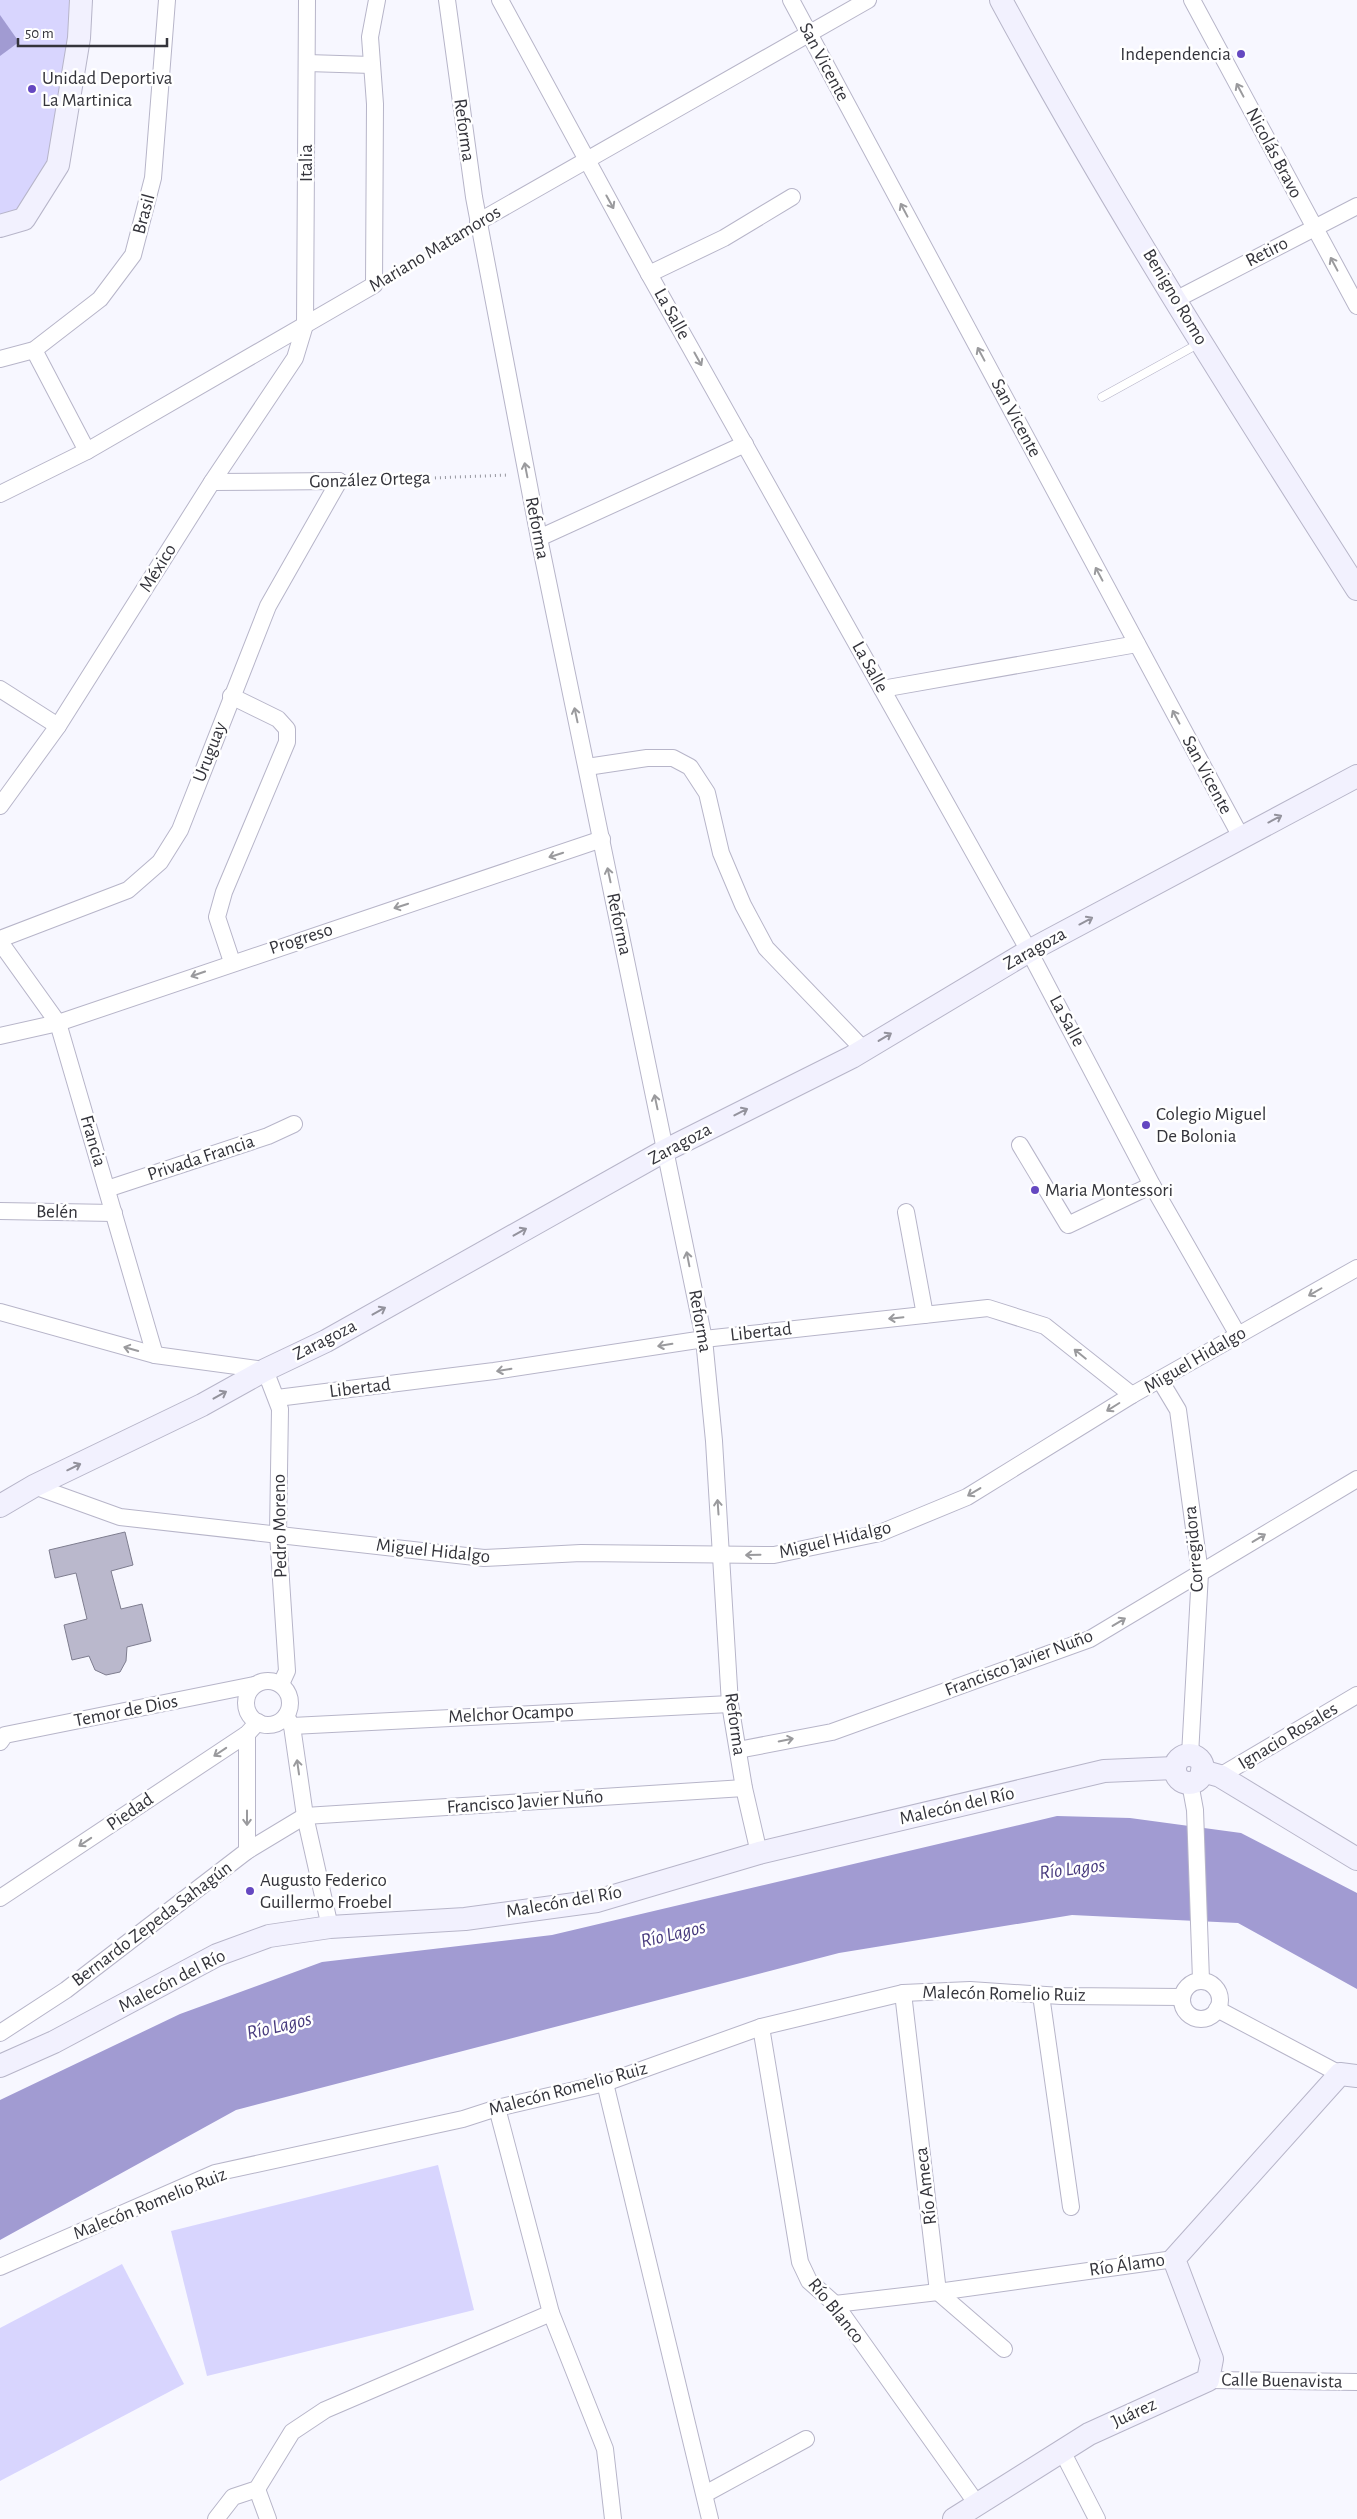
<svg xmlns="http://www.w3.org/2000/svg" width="1357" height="2519" font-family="'Alegreya Sans',sans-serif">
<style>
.green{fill:#d8d5fe}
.water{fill:#a19bd2}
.building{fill:#bab8cc;stroke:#7e7d8f}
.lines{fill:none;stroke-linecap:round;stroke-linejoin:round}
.lane-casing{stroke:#b7b5c9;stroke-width:9}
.street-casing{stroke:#b7b5c9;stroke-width:18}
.secondary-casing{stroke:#b7b5c9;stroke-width:24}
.path{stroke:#95959d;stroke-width:3;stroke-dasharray:1 4;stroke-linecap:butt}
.lane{stroke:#fff;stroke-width:8}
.street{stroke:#fff;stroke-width:16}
.secondary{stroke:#f2f1fe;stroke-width:22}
.oneway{stroke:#9a9a9d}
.oneway2{stroke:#93929c}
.poi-dot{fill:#6548c1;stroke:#fff;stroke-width:2}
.labels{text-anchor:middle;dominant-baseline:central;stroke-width:5;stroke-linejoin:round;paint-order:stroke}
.poi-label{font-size:19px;fill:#34343b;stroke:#fff;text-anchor:start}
.street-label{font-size:19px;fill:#34343b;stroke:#fff}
.water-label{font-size:20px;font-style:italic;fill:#473a7d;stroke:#fff}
</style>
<rect width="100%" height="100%" fill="#f7f7ff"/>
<g class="green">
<polygon points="0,0 78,0 48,167 20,212 0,218"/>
<polygon points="438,2165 474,2310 207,2376 171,2231"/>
<polygon points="122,2264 184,2384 0,2481 0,2328"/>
</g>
<g class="water">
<polygon points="0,15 19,42 0,56"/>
<polygon points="1057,1816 1130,1818 1241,1833 1357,1893 1357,1989 1238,1923 1072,1915 839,1953 236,2110 0,2240 0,2100 180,2014 322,1962 552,1935"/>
</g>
<polygon class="building" points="125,1532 133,1565 111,1571 121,1609 142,1604 151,1641 127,1647 126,1661 120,1672 106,1675 95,1670 89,1656 72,1660 64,1625 87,1619 76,1573 55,1578 49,1550"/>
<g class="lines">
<defs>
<polyline id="lane" points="1102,397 1198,344"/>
<g id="street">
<polyline points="447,0 474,197 539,538 704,1339 714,1441 730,1704 744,1788 759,1853"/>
<polyline points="500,0 649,274 1029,951 1152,1185 1238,1335"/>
<polyline points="791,0 1241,837"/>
<polyline points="1192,0 1357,306"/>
<polyline points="307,63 372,65"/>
<polyline points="478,222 868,0"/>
<polyline points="649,274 724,238 792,197"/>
<polyline points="1177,299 1357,206"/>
<polyline points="34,350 87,451"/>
<polyline points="0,359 34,350 100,299 133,255 153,178 167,0"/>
<polyline points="212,482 339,481"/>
<polyline points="0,494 87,451 374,285 375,104 370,37 377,0"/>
<polyline points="539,538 745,444"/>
<polyline points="0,689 58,726"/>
<polyline points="882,689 1137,644"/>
<polyline points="231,696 278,719 287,729 287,742 224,892 217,917 232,962"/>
<polyline points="587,767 647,758 673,758 690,767 707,793 721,853 743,905 766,948 864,1050"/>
<polyline points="0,806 58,726 212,482 295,358 305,325 307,0"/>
<polyline points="0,939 128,890 160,862 180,830 268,606 339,481"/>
<polyline points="0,942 58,1023 155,1355"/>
<polyline points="0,1036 58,1023 602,839"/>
<polyline points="1020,1145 1068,1225 1152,1185"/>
<polyline points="107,1189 268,1136 294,1124"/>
<polyline points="0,1211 114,1213"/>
<polyline points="906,1212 925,1315"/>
<polyline points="0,1312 155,1355 265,1370 280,1409 278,1534 287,1671 281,1684"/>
<polyline points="1160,1380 1178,1410 1200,1573 1190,1755"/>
<polyline points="277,1398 494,1371 704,1339 988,1308 1045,1326 1132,1395"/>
<polyline points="34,1486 120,1517 484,1558 581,1553 774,1555 880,1533 967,1497 1132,1395 1357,1268"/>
<circle cx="268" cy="1703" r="22"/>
<polyline points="286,1716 292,1726 305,1816 330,1927"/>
<polyline points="292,1726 730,1704"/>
<polyline points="0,1742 5,1735 254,1685"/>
<polyline points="738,1750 832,1732 1090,1639 1357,1479"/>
<polyline points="1220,1776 1357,1695"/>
<polyline points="1190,1783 1195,1810 1201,1980"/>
<polyline points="247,1851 247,1734"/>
<polyline points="0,1898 247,1734 258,1722"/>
<circle cx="1201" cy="2000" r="19"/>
<polyline points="903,1993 938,2292 1004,2349"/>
<polyline points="1041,1995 1071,2207"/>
<polyline points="1217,2009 1340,2074"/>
<polyline points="761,2027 800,2262 809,2281 835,2304 977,2504"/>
<polyline points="0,2033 66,1990 247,1851 305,1816 744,1788"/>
<polyline points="605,2083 710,2519"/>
<polyline points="497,2108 551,2313 605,2449 613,2519"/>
<polyline points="0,2267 215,2173 463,2119 497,2108 605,2083 761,2027 903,1993 970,1990 1061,1996 1182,1997"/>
<polyline points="835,2304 938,2292 1174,2259"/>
<polyline points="1208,2380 1357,2382"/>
<polyline points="1062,2451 1097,2519"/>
<polyline points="257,2489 268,2519"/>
<polyline points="705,2494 806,2439"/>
<polyline points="216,2519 233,2497 257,2489 292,2432 325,2410 551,2313"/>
</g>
<g id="secondary">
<path d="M1001,0C1110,202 1234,396 1357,589"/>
<polyline points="0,226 24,219 58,165 79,38 81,0"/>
<polyline points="0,1506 34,1486 202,1405 265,1370 326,1341 666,1150 852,1057 1029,951 1357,776"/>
<circle cx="1189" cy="1769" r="14"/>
<polyline points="1202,1771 1220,1776 1357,1859"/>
<polyline points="0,2066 54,2042 217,1955 269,1936 330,1927 465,1919 597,1901 759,1853 1104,1771 1175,1768"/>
<polyline points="954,2519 1089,2434 1208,2380 1212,2359 1174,2259 1340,2074 1357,2076"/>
</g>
</defs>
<use href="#lane" class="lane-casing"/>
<use href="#street" class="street-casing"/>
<use href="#secondary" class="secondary-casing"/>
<g class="path">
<polyline points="391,274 463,231"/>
<polyline points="355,481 509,475"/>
</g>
<use href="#lane" class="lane"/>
<use href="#street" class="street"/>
<use href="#secondary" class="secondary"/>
</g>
<defs><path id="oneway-shaft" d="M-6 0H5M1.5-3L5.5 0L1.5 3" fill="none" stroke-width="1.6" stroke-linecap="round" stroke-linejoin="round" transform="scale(1.25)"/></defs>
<g class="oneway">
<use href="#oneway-shaft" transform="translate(1240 90) rotate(-118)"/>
<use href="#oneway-shaft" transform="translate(610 202) rotate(61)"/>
<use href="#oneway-shaft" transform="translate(904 210) rotate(-118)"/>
<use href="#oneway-shaft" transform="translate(1334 264) rotate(-118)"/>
<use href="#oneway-shaft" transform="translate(981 354) rotate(-118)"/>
<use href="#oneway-shaft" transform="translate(698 359) rotate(61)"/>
<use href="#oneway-shaft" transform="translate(526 470) rotate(-101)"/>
<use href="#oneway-shaft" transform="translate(1099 574) rotate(-118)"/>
<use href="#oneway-shaft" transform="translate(576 715) rotate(-102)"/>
<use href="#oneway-shaft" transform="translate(1176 717) rotate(-118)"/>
<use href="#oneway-shaft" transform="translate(556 855) rotate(162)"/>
<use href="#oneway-shaft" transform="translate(609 875) rotate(-102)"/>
<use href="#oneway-shaft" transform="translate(401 906) rotate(162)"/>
<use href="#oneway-shaft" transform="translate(198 974) rotate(161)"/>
<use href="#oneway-shaft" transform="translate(656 1102) rotate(-102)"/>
<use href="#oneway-shaft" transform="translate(688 1259) rotate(-101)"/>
<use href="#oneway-shaft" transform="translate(1315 1292) rotate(150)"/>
<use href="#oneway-shaft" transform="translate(896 1318) rotate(174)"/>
<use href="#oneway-shaft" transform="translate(665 1345) rotate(171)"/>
<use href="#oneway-shaft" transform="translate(131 1349) rotate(-164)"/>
<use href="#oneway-shaft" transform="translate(1080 1354) rotate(-141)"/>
<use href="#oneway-shaft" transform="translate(504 1370) rotate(171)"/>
<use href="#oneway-shaft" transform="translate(1113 1407) rotate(148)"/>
<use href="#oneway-shaft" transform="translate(974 1492) rotate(149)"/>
<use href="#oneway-shaft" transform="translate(718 1507) rotate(-94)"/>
<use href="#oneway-shaft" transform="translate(1259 1538) rotate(-31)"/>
<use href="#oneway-shaft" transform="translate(753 1555) rotate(179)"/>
<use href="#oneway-shaft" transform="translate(1119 1622) rotate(-31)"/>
<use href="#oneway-shaft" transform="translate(786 1740) rotate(-11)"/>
<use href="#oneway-shaft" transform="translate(220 1752) rotate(146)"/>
<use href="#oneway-shaft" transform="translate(298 1767) rotate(-98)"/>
<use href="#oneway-shaft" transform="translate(247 1818) rotate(90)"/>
<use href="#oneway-shaft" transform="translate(85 1842) rotate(146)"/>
</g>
<g class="oneway2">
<use href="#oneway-shaft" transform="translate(1275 819) rotate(-28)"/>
<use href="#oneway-shaft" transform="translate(1086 921) rotate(-28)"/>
<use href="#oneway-shaft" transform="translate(885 1037) rotate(-31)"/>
<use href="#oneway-shaft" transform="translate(741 1112) rotate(-27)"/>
<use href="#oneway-shaft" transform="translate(520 1232) rotate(-29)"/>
<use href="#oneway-shaft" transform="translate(379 1311) rotate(-29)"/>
<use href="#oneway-shaft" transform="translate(220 1395) rotate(-29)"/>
<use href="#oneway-shaft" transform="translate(74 1467) rotate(-26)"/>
</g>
<g class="poi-dot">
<circle cx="1241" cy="54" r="5"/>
<circle cx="32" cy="89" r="5"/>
<circle cx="1146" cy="1125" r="5"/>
<circle cx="1035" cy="1190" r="5"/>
<circle cx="250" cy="1891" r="5"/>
</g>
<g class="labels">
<g class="poi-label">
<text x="1231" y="54" text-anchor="end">Independencia</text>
<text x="42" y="78">Unidad Deportiva<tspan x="42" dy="22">La Martinica</tspan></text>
<text x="1156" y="1114">Colegio Miguel<tspan x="1156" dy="22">De Bolonia</tspan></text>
<text x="1045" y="1190">Maria Montessori</text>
<text x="260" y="1880">Augusto Federico<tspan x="260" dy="22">Guillermo Froebel</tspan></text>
</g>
<g class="street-label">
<text transform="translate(824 62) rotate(62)">San Vicente</text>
<text transform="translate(464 130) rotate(82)">Reforma</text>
<text transform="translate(1274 153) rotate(62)">Nicolás Bravo</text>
<text transform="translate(306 163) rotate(-90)">Italia</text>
<text transform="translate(144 214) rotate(-75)">Brasil</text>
<text transform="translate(435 249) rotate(-31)">Mariano Matamoros</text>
<text transform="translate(1267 252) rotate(-27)">Retiro</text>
<text transform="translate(1175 297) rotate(59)">Benigno Romo</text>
<text transform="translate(672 314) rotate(61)">La Salle</text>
<text transform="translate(1016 418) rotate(62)">San Vicente</text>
<text transform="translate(370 480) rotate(-2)">González Ortega</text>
<text transform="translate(537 528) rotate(79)">Reforma</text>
<text transform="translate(158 568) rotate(-58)">México</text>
<text transform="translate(870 667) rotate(61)">La Salle</text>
<text transform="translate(210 752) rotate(-69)">Uruguay</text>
<text transform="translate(1207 775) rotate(62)">San Vicente</text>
<text transform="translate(619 924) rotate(78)">Reforma</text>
<text transform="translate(301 939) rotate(-18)">Progreso</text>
<text transform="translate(1035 949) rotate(-29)">Zaragoza</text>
<text transform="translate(1067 1021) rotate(62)">La Salle</text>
<text transform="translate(93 1141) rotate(74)">Francia</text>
<text transform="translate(680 1144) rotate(-28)">Zaragoza</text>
<text transform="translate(201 1158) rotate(-18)">Privada Francia</text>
<text transform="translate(57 1212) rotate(1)">Belén</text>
<text transform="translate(700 1321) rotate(80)">Reforma</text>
<text transform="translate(761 1332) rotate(-6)">Libertad</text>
<text transform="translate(325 1340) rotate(-27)">Zaragoza</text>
<text transform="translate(1195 1360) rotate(-30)">Miguel Hidalgo</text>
<text transform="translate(360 1388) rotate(-7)">Libertad</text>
<text transform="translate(280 1526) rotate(-91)">Pedro Moreno</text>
<text transform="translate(835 1540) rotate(-13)">Miguel Hidalgo</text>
<text transform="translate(1194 1549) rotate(-95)">Corregidora</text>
<text transform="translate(433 1551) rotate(6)">Miguel Hidalgo</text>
<text transform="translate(1019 1663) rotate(-21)">Francisco Javier Nuño</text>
<text transform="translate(126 1711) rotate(-11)">Temor de Dios</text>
<text transform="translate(511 1714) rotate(-3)">Melchor Ocampo</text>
<text transform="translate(735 1724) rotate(82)">Reforma</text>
<text transform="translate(1288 1736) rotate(-31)">Ignacio Rosales</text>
<text transform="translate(525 1802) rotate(-4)">Francisco Javier Nuño</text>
<text transform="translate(957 1806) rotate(-13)">Malecón del Río</text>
<text transform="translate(130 1812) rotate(-34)">Piedad</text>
<text transform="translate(564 1902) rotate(-10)">Malecón del Río</text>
<text transform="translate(152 1924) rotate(-37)">Bernardo Zepeda Sahagún</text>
<text transform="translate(172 1981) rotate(-27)">Malecón del Río</text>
<text transform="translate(1004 1994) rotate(1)">Malecón Romelio Ruiz</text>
<text transform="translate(568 2089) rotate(-15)">Malecón Romelio Ruiz</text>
<text transform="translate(926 2186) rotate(-97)">Río Ameca</text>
<text transform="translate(150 2204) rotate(-22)">Malecón Romelio Ruiz</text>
<text transform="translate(1127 2265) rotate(-8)">Río Álamo</text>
<text transform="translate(836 2311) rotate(51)">Río Blanco</text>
<text transform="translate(1282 2381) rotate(1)">Calle Buenavista</text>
<text transform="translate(1134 2413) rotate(-25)">Juárez</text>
</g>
<g class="water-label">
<text transform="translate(1072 1869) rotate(-7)">Río Lagos</text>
<text transform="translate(673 1934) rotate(-13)">Río Lagos</text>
<text transform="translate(279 2026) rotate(-13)">Río Lagos</text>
</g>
</g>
<path d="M18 38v8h149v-8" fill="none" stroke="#34343b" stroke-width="2.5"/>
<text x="25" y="38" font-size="15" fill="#34343b" stroke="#ffffff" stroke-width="4" paint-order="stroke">50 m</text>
</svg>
